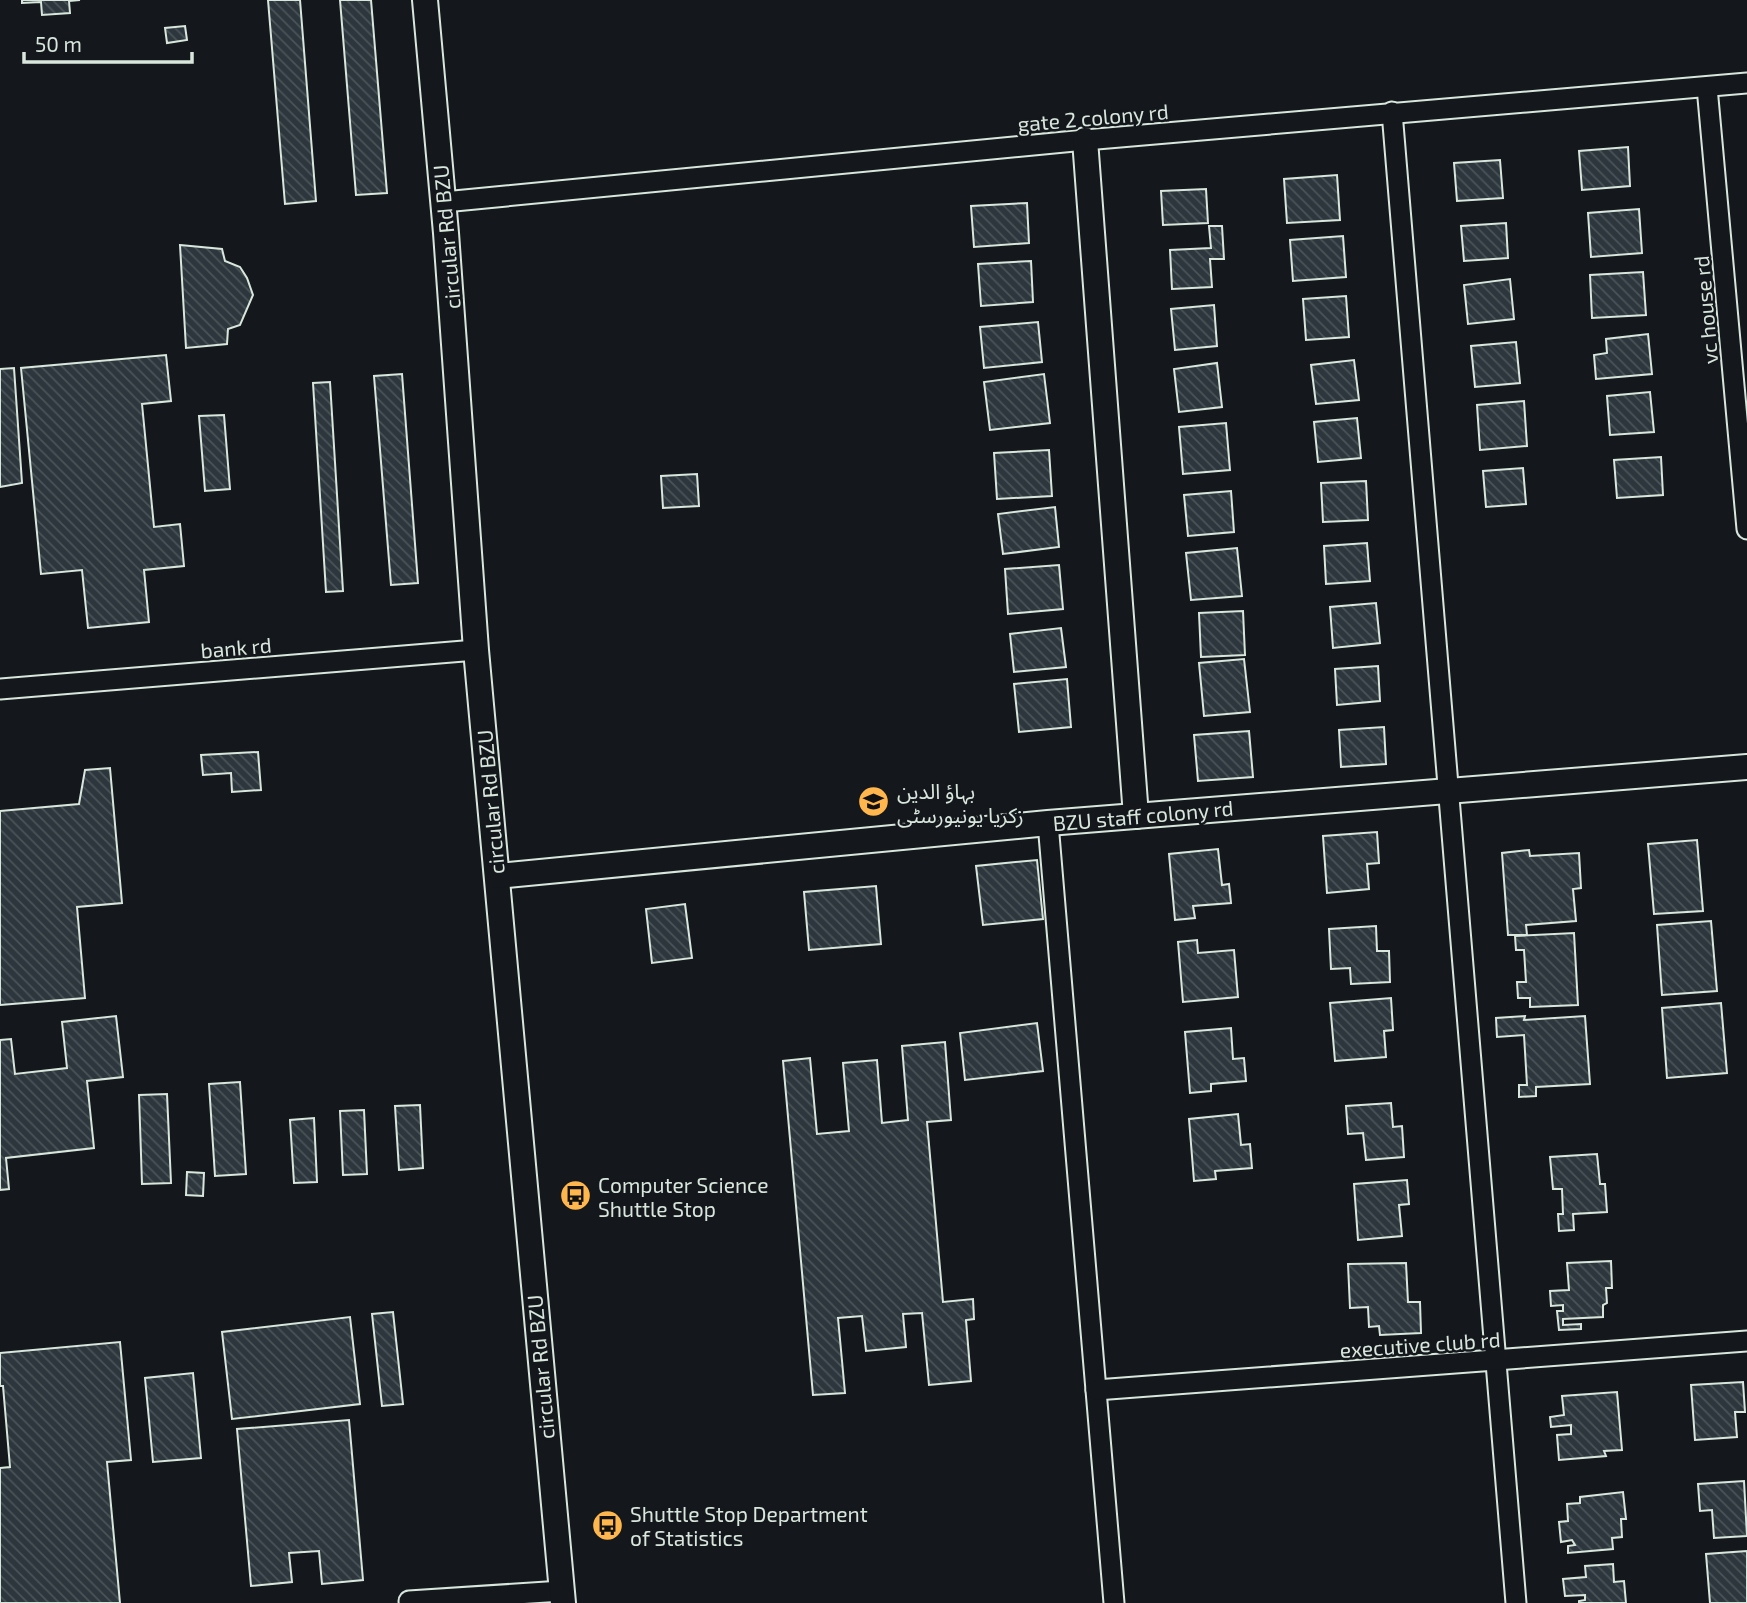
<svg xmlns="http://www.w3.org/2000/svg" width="1747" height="1603" font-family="'Exo 2','Noto Sans Arabic',sans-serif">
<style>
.building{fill:url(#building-back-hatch);stroke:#d8e6dc;stroke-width:2}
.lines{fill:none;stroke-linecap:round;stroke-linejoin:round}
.minor-casing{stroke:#d8e6dc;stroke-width:23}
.tertiary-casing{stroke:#d8e6dc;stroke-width:28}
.minor{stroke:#14181c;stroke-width:19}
.tertiary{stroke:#14181c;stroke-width:24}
.labels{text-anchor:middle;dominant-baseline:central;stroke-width:5;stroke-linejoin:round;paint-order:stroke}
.street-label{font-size:21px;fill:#d8e6dc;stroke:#14181c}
.poi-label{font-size:21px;fill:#d8e6dc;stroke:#14181c;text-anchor:start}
</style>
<defs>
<pattern id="building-back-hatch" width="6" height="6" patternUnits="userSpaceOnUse" patternTransform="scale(1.75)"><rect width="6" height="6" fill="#2c363c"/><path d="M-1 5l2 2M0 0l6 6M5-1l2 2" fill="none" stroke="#4a5358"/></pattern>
</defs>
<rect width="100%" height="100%" fill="#14181c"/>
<g class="building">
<polygon points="22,0 80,0 69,1 70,13 42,15 41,2 22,3"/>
<polygon points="268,0 300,0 316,201 285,204"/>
<polygon points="340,0 371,0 387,193 356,195"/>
<polygon points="185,26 187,40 167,43 165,28"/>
<polygon points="1628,147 1630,186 1582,190 1579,151"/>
<polygon points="1500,160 1503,198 1457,201 1454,163"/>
<polygon points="1337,175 1340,220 1287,223 1284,179"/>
<polygon points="1206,189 1208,223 1163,225 1161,191"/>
<polygon points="1027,203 1029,243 974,247 971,206"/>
<polygon points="1639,209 1642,253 1591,257 1588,213"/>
<polygon points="1506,223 1508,258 1464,261 1461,226"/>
<polygon points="1209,226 1222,226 1224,259 1210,259 1212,287 1172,289 1170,250 1211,248"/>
<polygon points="1343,236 1346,277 1293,281 1290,240"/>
<polygon points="180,245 222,249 225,261 240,267 247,278 253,295 240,325 228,329 227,344 186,348"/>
<polygon points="1031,261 1033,302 981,306 978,264"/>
<polygon points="1643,272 1646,315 1592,318 1590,275"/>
<polygon points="1510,279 1514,319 1468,324 1464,285"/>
<polygon points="1346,296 1349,337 1306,340 1303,299"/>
<polygon points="1214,305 1217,346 1175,350 1171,309"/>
<polygon points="1038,322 1042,362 984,368 980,327"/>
<polygon points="1648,334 1652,374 1596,379 1594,355 1607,353 1606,339"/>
<polygon points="1516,342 1520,383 1475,387 1471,346"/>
<polygon points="166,355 171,401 142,404 154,527 180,524 184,566 144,570 149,622 88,628 82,570 41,574 21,368"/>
<polygon points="1354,360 1359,400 1316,404 1311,365"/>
<polygon points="1217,363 1222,407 1179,412 1174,369"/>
<polygon points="14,368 22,483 0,487 0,369"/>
<polygon points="402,374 418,583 391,585 374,376"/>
<polygon points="1044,374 1050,423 990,430 984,382"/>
<polygon points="330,382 343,591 326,592 313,383"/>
<polygon points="1650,392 1654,432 1610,435 1607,396"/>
<polygon points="1524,401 1527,446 1480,450 1477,405"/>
<polygon points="224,415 230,489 205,491 199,416"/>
<polygon points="1357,418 1361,458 1318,462 1314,422"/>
<polygon points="1226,423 1230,470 1183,474 1179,427"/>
<polygon points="1049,450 1052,496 997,499 994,453"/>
<polygon points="1661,457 1663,495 1617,498 1614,460"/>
<polygon points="1523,468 1526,504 1486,507 1483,471"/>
<polygon points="697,474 699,506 663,508 661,476"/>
<polygon points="1366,481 1368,520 1323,522 1321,483"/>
<polygon points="1231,491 1234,532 1188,536 1184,495"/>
<polygon points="1055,507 1059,547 1003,554 998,514"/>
<polygon points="1367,543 1370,581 1326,584 1324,546"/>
<polygon points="1237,548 1242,596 1191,600 1186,553"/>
<polygon points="1059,565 1063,609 1008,614 1005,569"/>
<polygon points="1376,603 1380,643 1333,648 1330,607"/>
<polygon points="1243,611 1245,655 1201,657 1199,613"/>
<polygon points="1061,628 1066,667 1014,672 1010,634"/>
<polygon points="1244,659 1250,712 1204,716 1199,663"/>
<polygon points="1378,666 1380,701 1337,705 1335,669"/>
<polygon points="1067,679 1071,727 1019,732 1014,684"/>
<polygon points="1384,727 1386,764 1341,767 1339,730"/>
<polygon points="1249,731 1253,777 1198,781 1194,735"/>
<polygon points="258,752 261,790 232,792 231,773 203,775 201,755"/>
<polygon points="110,768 122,903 77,907 85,998 0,1005 0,811 79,804 85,770"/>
<polygon points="1377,832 1379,863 1367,864 1369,889 1327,893 1323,836"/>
<polygon points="1697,840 1703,911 1654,914 1648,844"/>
<polygon points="1218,849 1222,885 1229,884 1231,903 1193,906 1195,918 1175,920 1169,854"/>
<polygon points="1529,850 1530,856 1579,853 1581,888 1573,889 1576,921 1526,925 1527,935 1508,935 1502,853"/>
<polygon points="1037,860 1043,919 983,925 976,866"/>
<polygon points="876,886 881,944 809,950 804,892"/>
<polygon points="685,904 692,958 652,963 646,909"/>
<polygon points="1711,921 1717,991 1662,995 1657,925"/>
<polygon points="1376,926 1377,951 1389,951 1390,982 1351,984 1350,968 1331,969 1329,929"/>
<polygon points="1574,933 1578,1005 1530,1007 1530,998 1518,998 1517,982 1526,982 1524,950 1516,950 1515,936"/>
<polygon points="1197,940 1198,953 1234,950 1238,997 1183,1002 1178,942"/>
<polygon points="1391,998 1393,1030 1384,1031 1386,1057 1335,1061 1330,1003"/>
<polygon points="1721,1003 1727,1073 1667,1078 1662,1008"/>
<polygon points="116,1016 123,1077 87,1081 94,1148 6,1158 9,1189 0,1190 0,1040 11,1039 15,1074 67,1068 62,1022"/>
<polygon points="1525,1016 1524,1020 1585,1016 1590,1084 1536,1087 1536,1096 1519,1097 1519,1085 1527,1085 1524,1035 1497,1037 1496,1018"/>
<polygon points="1037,1023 1043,1071 965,1080 960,1033"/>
<polygon points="1231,1028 1233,1059 1244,1058 1246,1081 1211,1084 1211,1091 1190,1093 1185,1032"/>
<polygon points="945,1042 951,1120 927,1122 943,1302 973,1299 974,1319 966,1320 971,1381 929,1385 922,1313 903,1314 906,1347 866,1351 862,1316 838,1318 845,1393 813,1395 783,1061 810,1058 817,1134 849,1131 843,1063 877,1060 882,1123 908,1120 902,1046"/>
<polygon points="240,1082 246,1174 215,1176 209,1084"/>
<polygon points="167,1094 171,1183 142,1184 139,1095"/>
<polygon points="1391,1103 1393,1127 1402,1126 1404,1157 1366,1160 1363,1133 1348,1134 1346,1106"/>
<polygon points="420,1105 423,1168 399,1170 395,1106"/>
<polygon points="364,1110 367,1174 343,1175 340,1111"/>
<polygon points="1238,1114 1241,1145 1250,1144 1252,1168 1215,1171 1216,1179 1194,1181 1189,1119"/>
<polygon points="314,1118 317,1182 294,1183 290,1120"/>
<polygon points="1597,1154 1600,1184 1605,1184 1607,1212 1573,1214 1574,1230 1559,1231 1558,1214 1563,1214 1562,1189 1553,1189 1550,1157"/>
<polygon points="187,1172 204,1173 203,1196 186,1195"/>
<polygon points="1407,1180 1409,1204 1399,1205 1402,1236 1358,1240 1354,1184"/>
<polygon points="1611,1261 1612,1288 1606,1288 1607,1303 1603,1305 1603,1317 1563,1319 1563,1325 1581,1324 1581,1329 1559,1330 1557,1311 1563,1311 1563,1305 1551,1306 1550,1291 1569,1290 1567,1263"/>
<polygon points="1406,1263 1408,1302 1420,1302 1421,1333 1380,1335 1379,1326 1369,1327 1368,1307 1350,1308 1348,1264"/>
<polygon points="393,1312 403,1404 382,1406 372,1314"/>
<polygon points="350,1317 360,1404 232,1419 222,1332"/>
<polygon points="120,1342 131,1460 107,1462 120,1603 0,1603 0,1468 10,1467 3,1386 0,1386 0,1353"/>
<polygon points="193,1373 201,1458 153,1462 145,1378"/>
<polygon points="1743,1382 1745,1412 1735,1412 1737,1437 1695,1440 1691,1385"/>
<polygon points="1617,1392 1622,1450 1604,1451 1606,1456 1559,1460 1557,1435 1571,1434 1571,1425 1551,1427 1550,1417 1564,1415 1562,1396"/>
<polygon points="349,1420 363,1580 322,1584 319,1551 289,1553 292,1582 251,1586 237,1429"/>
<polygon points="1744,1481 1747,1536 1714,1538 1712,1510 1700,1511 1698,1484"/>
<polygon points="1623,1492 1626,1519 1621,1519 1622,1537 1612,1538 1613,1549 1568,1553 1568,1546 1575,1545 1572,1540 1561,1542 1559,1522 1568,1521 1567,1504 1580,1503 1580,1497"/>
<polygon points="1747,1551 1747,1603 1710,1603 1706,1554"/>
<polygon points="1613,1564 1614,1582 1624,1581 1626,1603 1579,1603 1579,1601 1585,1600 1585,1595 1565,1596 1563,1579 1586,1577 1585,1566"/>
</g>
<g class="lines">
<defs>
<g id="minor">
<polyline points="1707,87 1747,529"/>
<polyline points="1392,112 1516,1603"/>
<polyline points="444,202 1085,140 1747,83"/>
<polyline points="0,689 476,650"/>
<polyline points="1048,823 1114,1603"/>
<polyline points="1096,1390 1747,1341"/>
<polyline points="409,1601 562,1591"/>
</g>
<g id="tertiary">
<polyline points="425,0 446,233 476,650 563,1603"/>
<polyline points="1085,140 1136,816"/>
<polyline points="497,876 1048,823 1747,767"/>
</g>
</defs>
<use href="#minor" class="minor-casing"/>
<use href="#tertiary" class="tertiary-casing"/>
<use href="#minor" class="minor"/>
<use href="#tertiary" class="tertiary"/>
</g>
<defs>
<symbol id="university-disc" viewBox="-11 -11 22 22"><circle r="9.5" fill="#ffb74d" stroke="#14181c"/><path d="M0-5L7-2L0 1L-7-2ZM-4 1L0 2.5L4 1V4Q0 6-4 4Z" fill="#111"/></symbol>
<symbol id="bus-disc" viewBox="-11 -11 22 22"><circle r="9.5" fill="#ffb74d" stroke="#14181c"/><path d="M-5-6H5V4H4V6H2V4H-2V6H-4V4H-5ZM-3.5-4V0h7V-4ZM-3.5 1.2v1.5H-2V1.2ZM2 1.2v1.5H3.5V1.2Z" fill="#111"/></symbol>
</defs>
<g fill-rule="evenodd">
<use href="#university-disc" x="856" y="784" width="35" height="35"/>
<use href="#bus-disc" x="558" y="1178" width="35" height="35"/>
<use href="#bus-disc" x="590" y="1508" width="35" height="35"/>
</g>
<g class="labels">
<g class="street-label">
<text transform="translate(1093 117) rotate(-5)">gate 2 colony rd</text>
<text transform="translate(446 237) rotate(-95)">circular Rd BZU</text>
<text transform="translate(1705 310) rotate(-95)">vc house rd</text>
<text transform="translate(236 647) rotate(-5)">bank rd</text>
<text transform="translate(490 802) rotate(-95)">circular Rd BZU</text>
<text transform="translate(1143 815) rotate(-5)">BZU staff colony rd</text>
<text transform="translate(1420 1344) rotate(-4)">executive club rd</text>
<text transform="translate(540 1367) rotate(-95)">circular Rd BZU</text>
</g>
<g class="poi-label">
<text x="897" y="790">بہاؤ الدین<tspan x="897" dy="24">زکریا یونیورسٹی</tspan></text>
<text x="598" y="1184">Computer Science<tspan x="598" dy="24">Shuttle Stop</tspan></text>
<text x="630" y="1513">Shuttle Stop Department<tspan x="630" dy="24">of Statistics</tspan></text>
</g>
</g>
<path d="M24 52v10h168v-10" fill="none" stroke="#d8e6dc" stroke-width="3.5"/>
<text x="35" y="52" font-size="21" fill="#d8e6dc" stroke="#14181c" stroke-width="5" paint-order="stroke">50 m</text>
</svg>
